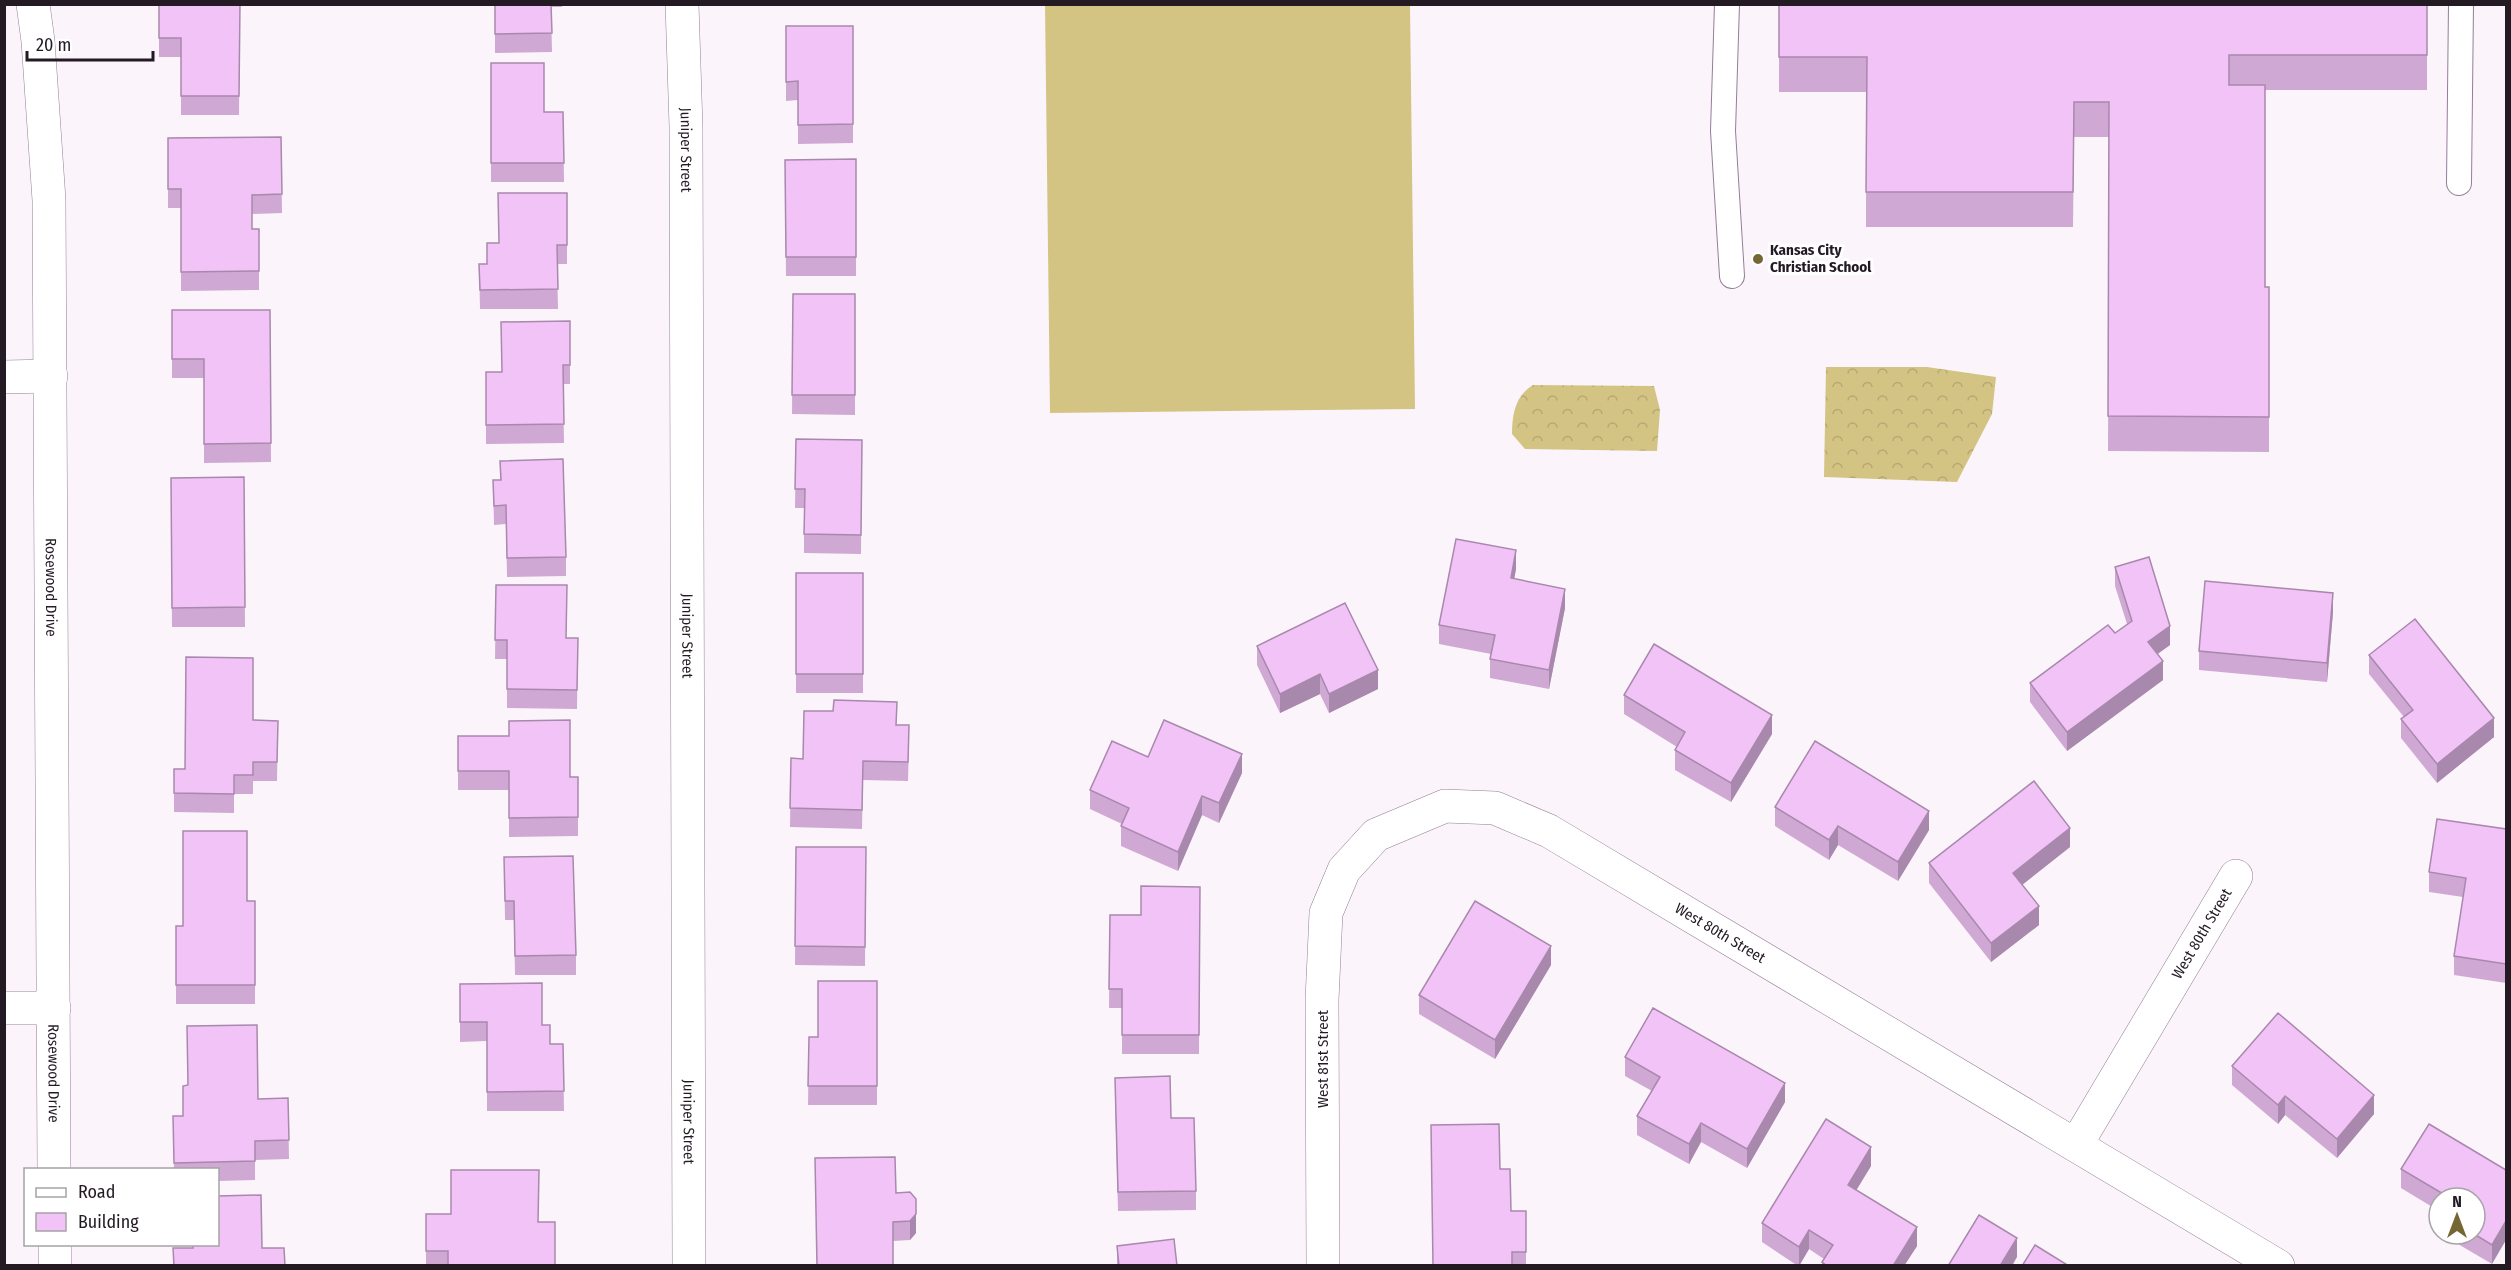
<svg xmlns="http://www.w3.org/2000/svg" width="2511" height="1270" font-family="'Fira Sans Condensed',sans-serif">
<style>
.forest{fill:url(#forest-crowns)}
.pitch{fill:#d4c484}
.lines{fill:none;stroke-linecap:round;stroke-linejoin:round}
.service-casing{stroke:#957d98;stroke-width:26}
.minor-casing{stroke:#957d98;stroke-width:34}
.service{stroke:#fff;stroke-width:24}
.minor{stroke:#fff;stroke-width:33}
.wall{fill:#d0a8d4}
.shaded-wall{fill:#a988ad}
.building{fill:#f2c3f7;stroke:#a988ad;stroke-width:1.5}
.poi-dot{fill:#746734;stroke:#fff;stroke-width:2}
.labels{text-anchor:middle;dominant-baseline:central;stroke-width:6;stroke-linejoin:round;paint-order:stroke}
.street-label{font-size:15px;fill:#231a24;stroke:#fff}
.poi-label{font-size:15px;font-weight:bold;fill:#231a24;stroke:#fff;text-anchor:start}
</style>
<defs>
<pattern id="forest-crowns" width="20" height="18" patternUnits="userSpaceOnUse" patternTransform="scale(1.5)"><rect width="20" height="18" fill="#d4c484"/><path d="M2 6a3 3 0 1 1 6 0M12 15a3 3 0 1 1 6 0" fill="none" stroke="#b6a872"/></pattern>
</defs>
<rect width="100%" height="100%" fill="#fbf5fb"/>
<g class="forest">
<polygon points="1826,367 1927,367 1996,377 1992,414 1957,482 1824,477"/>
<path d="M1533,385L1654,386L1660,410L1657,451L1525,449L1512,434C1512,415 1515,396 1533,385Z"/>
</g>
<polygon class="pitch" points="1045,5 1410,5 1415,409 1050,413"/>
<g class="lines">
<defs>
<g id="service">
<polyline points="1727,4 1723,131 1732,276"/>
<polyline points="2459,183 2461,4"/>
</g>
<g id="minor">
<path id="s1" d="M33,4L38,41L49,200L54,1170"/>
<path id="s2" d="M682,4L686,127L689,1266"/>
<polyline points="4,377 51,376"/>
<polyline points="4,1008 54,1008"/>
<path id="s3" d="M2076,1145L2236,876"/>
<polyline points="55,1244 55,1266"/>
<path id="s4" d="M1323,1266L1322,1000L1326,913L1344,870L1376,835L1445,806L1495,808L1549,831L2278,1266"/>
</g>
</defs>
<use href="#service" class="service-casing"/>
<use href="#minor" class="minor-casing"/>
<use href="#service" class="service"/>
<use href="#minor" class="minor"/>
</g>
<g class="wall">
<polygon points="159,4 240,4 239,115 181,115 181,57 159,57"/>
<polygon points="495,4 562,4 562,7 551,7 552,52 495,53"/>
<polygon points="1779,4 2427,4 2427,90 2265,90 2265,287 2269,287 2269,452 2108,451 2109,137 2074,137 2073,227 1866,227 1866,92 1779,92"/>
<polygon points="786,26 853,26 853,143 798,144 798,100 786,101"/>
<polygon points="491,63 544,112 563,112 564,182 491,182"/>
<polygon points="281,137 282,213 252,214 252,229 259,229 259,290 181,291 181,208 168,208 168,138"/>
<polygon points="856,159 856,276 786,276 785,160"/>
<polygon points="567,193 567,264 557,264 558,309 480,309 479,264 487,264 487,243 499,243"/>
<polygon points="793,294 855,294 855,415 792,414"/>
<polygon points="172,310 270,310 271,462 204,463 204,378 172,378"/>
<polygon points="570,321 570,384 563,384 564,443 486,444 486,372 502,372"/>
<polygon points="796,439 862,440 861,554 804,553 804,508 795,508"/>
<polygon points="500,461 566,557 566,576 507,577 506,524 494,525 493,480 500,480"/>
<polygon points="244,477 245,627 172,627 171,478"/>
<polygon points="2115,567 2170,645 2157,654 2163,680 2067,751 2030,702 2030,683 2115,633 2127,624 2115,586"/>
<polygon points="1516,569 1514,579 1565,608 1549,689 1490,678 1490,659 1491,654 1439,644 1439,625"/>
<rect x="796" y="573" width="67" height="120"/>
<polygon points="496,585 566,638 578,638 577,709 507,708 507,659 495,659"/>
<polygon points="2333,612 2327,682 2199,670 2199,651"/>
<polygon points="1257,646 1378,689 1329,713 1320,694 1280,713 1257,665"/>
<polygon points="2369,655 2494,737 2437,783 2401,738 2401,719 2404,717 2369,674"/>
<polygon points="1624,695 1772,734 1731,802 1675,770 1675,750 1677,747 1624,714"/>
<polygon points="253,720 278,721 277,781 253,781 253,794 234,794 234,813 174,812 174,769 185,769"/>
<polygon points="897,725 909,744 908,781 863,780 862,829 790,827 791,758 803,759"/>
<polygon points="458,736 570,777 578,777 578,836 509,837 509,790 458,790"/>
<polygon points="1148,757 1242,773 1219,823 1202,815 1178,871 1121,846 1121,826 1122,824 1090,809 1090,790"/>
<polygon points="1775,807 1929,830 1898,881 1838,845 1829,860 1775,826"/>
<polygon points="2506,829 2506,983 2454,975 2454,956 2463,897 2429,892 2429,872"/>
<polygon points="796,847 866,847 865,966 795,965"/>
<polygon points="2070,847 2022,885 2039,925 1991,962 1929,883 1929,863"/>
<polygon points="504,857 576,955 576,975 515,975 514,920 505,920"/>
<polygon points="1200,887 1199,1054 1122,1054 1122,1008 1109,1008 1110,915 1141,915"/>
<polygon points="247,901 255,901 255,1004 176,1004 176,926 183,926"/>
<polygon points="1551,965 1495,1059 1419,1014 1419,995"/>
<polygon points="877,981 877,1105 808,1105 809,1037 818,1037"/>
<polygon points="460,984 542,1025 550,1044 563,1044 564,1111 487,1111 487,1041 460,1042"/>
<polygon points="1625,1057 1785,1102 1747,1168 1701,1142 1689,1164 1637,1135 1637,1116 1652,1091 1625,1076"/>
<polygon points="2232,1066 2374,1114 2337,1158 2285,1115 2278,1124 2232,1085"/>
<polygon points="1115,1097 1171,1118 1196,1191 1196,1210 1118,1211"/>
<polygon points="288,1098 289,1159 255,1160 255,1180 218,1181 218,1170 174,1170 173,1116 183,1116 258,1099"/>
<polygon points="815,1158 896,1193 916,1233 910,1240 893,1241"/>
<polygon points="1871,1166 1856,1190 1917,1246 1904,1266 1822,1266 1822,1262 1824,1259 1809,1249 1799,1266 1798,1266 1762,1242 1762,1223"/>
<polygon points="1500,1169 1511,1211 1526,1211 1526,1266 1433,1266"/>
<polygon points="2401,1169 2506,1170 2492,1264 2441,1234 2475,1234 2475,1198 2439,1198 2439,1211 2401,1188"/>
<polygon points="426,1214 539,1222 555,1266 426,1266"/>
<polygon points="1117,1246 1177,1266 1117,1266"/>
</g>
<g class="shaded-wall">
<polygon points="1516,550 1516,569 1511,597 1511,578"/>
<polygon points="1565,589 1565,608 1549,689 1549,670"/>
<polygon points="2333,593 2333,612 2327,682 2327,663"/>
<polygon points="2170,626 2170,645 2148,661 2148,642"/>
<polygon points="2163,661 2163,680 2067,751 2067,732"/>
<polygon points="1378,670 1378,689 1329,713 1329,694"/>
<polygon points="1320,674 1320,694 1280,713 1280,694"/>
<polygon points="1772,715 1772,734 1731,802 1731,783"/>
<polygon points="2494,718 2494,737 2437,783 2437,764"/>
<polygon points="1242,754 1242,773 1219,823 1219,803"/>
<polygon points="1202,796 1202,815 1178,871 1178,852"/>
<polygon points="1929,811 1929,830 1898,881 1898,862"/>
<polygon points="1838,826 1838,845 1829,860 1829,840"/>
<polygon points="2070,828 2070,847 2013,892 2013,873"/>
<polygon points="2039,906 2039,925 1991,962 1991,943"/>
<polygon points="1551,946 1551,965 1495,1059 1495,1040"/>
<polygon points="1785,1083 1785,1102 1747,1168 1747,1149"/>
<polygon points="2374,1095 2374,1114 2337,1158 2337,1139"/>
<polygon points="2285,1096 2285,1115 2278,1124 2278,1105"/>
<polygon points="1701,1123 1701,1142 1689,1164 1689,1144"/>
<polygon points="1871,1147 1871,1166 1848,1204 1848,1185"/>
<polygon points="916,1214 916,1233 910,1240 910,1221"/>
<polygon points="2506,1221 2506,1240 2492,1264 2492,1245"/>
<polygon points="1917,1227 1917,1246 1904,1266 1893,1266"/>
<polygon points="1809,1230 1809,1249 1799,1266 1799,1247"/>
<polygon points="2017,1238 2017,1257 2012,1266 2000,1266"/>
</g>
<g class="building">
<polygon points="159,4 240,4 239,96 181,96 181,38 159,38"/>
<polygon points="495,4 551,4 552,33 495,34"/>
<polygon points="1779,4 2427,4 2427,55 2229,55 2229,85 2265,85 2265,287 2269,287 2269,417 2108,416 2109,102 2074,102 2073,192 1866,192 1867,57 1779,57"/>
<polygon points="786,26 853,26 853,124 798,125 798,81 786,82"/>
<polygon points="491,63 544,63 544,112 563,112 564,163 491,163"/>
<polygon points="281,137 282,194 252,195 252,229 259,229 259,271 181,272 181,189 168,189 168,138"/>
<polygon points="856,159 856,257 786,257 785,160"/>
<polygon points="498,193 567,193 567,245 557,245 558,289 480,290 479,264 487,264 487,243 499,243"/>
<polygon points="793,294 855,294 855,395 792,395"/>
<polygon points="172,310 270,310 271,443 204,444 204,359 172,359"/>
<polygon points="570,321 570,365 563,365 564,424 486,425 486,372 502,372 501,322"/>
<polygon points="796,439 862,440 861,535 804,534 805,489 795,489"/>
<polygon points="563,459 566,557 507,558 506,505 494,506 493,480 501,480 500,461"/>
<polygon points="244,477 245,607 172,608 171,478"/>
<polygon points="1456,539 1516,550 1511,578 1565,589 1549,670 1490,659 1495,635 1439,625"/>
<polygon points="2149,557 2170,626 2148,642 2163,661 2067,732 2030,683 2108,625 2115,633 2132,621 2115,567"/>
<rect x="796" y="573" width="67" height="101"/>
<polygon points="2205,581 2333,593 2327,663 2199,651"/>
<polygon points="496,585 567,585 566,638 578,638 577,690 507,689 507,640 495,640"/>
<polygon points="1345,603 1378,670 1329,694 1320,674 1280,694 1257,646"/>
<polygon points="2415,619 2494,718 2437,764 2401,719 2413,710 2369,655"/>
<polygon points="1654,644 1772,715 1731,783 1675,750 1685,732 1624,695"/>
<polygon points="186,657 253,658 253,720 278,721 277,762 253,762 253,775 234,775 234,794 174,793 174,769 185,769"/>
<polygon points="834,700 897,702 896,725 909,725 908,762 863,761 862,810 790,808 791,758 803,759 804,711 833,711"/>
<polygon points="570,720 570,777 578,777 578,817 509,818 509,771 458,771 458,736 509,736 509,721"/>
<polygon points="1164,720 1242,754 1219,803 1202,796 1178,852 1121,826 1129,808 1090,790 1112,741 1148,757"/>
<polygon points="1815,741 1929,811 1898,862 1838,826 1829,840 1775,807"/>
<polygon points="2034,781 2070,828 2013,873 2039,906 1991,943 1929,863"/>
<polygon points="2437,819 2506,829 2506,964 2454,956 2466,878 2429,872"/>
<polygon points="183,831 247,831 247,901 255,901 255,985 176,985 176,926 183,926"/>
<polygon points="796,847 866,847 865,947 795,946"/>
<polygon points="573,856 576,955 515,956 514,901 505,901 504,857"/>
<polygon points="1141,886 1200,887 1199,1035 1122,1035 1122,989 1109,989 1110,915 1141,915"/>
<polygon points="1475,901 1551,946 1495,1040 1419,995"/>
<polygon points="818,981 877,981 877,1086 808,1086 809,1037 818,1037"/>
<polygon points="542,983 542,1025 550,1025 550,1044 563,1044 564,1091 487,1092 487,1022 460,1022 460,984"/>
<polygon points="1653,1008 1785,1083 1747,1149 1701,1123 1689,1144 1637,1116 1660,1077 1625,1057"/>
<polygon points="2278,1013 2374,1095 2337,1139 2285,1096 2278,1105 2232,1066"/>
<polygon points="257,1025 258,1099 288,1098 289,1140 255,1141 255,1161 174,1163 173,1116 183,1116 183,1086 188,1085 187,1026"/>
<polygon points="1170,1076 1171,1118 1194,1118 1196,1191 1118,1192 1115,1078"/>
<polygon points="1826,1119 1871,1147 1848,1185 1917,1227 1893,1266 1827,1266 1822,1262 1833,1245 1809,1230 1799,1247 1762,1223"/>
<polygon points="1499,1124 1500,1169 1510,1169 1511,1211 1526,1211 1526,1252 1512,1252 1512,1266 1433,1266 1431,1125"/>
<polygon points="2429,1124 2506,1170 2506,1221 2492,1245 2474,1234 2475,1234 2475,1198 2450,1198 2401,1169"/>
<polygon points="895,1157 896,1193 910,1192 916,1199 916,1214 910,1221 893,1222 893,1266 817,1266 815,1158"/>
<polygon points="451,1170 539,1170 538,1222 555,1222 555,1266 448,1266 448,1251 426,1251 426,1214 451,1214"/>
<polygon points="261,1195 262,1248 284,1248 285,1266 174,1266 173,1248 193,1248 193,1245 218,1245 218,1196"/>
<polygon points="1979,1215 2017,1238 2000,1266 1948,1266"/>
<polygon points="1174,1239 1177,1266 1119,1266 1117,1246"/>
<polygon points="2035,1245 2069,1266 2022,1266"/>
</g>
<circle class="poi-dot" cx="1758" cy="259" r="6"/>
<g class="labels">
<g class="street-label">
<text stroke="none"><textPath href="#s2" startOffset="146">Juniper Street</textPath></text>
<text stroke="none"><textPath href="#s1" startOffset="584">Rosewood Drive</textPath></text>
<text stroke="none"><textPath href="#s2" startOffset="632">Juniper Street</textPath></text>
<text stroke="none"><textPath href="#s4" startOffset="830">West 80th Street</textPath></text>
<text stroke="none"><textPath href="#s3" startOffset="246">West 80th Street</textPath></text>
<text transform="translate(1323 1059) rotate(-90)">West 81st Street</text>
<text stroke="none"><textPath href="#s1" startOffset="1070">Rosewood Drive</textPath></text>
<text stroke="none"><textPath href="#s2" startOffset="1118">Juniper Street</textPath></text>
</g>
<g class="poi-label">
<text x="1770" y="250">Kansas City<tspan x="1770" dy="17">Christian School</tspan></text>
</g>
</g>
<rect width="2511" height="1270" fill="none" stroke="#231a24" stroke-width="12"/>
<rect x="24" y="1168" width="195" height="78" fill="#ffffff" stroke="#a7a3a7" stroke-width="1.5"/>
<rect x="36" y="1188" width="30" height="9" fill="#ffffff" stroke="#a7a3a7" stroke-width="1.5"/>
<text x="78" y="1198" font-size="18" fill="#231a24">Road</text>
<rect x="36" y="1213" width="30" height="18" fill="#f2c3f7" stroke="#a7a3a7" stroke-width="1.5"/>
<text x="78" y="1228" font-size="18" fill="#231a24">Building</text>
<g transform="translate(2457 1216)"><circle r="28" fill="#ffffff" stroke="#a7a3a7" stroke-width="1.5"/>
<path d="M0-4.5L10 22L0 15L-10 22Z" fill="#746734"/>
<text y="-9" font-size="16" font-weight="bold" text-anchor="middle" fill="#231a24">N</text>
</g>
<path d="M27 51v9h126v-9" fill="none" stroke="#231a24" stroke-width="3"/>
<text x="36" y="51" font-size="18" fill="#231a24" stroke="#ffffff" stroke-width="4.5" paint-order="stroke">20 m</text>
</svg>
